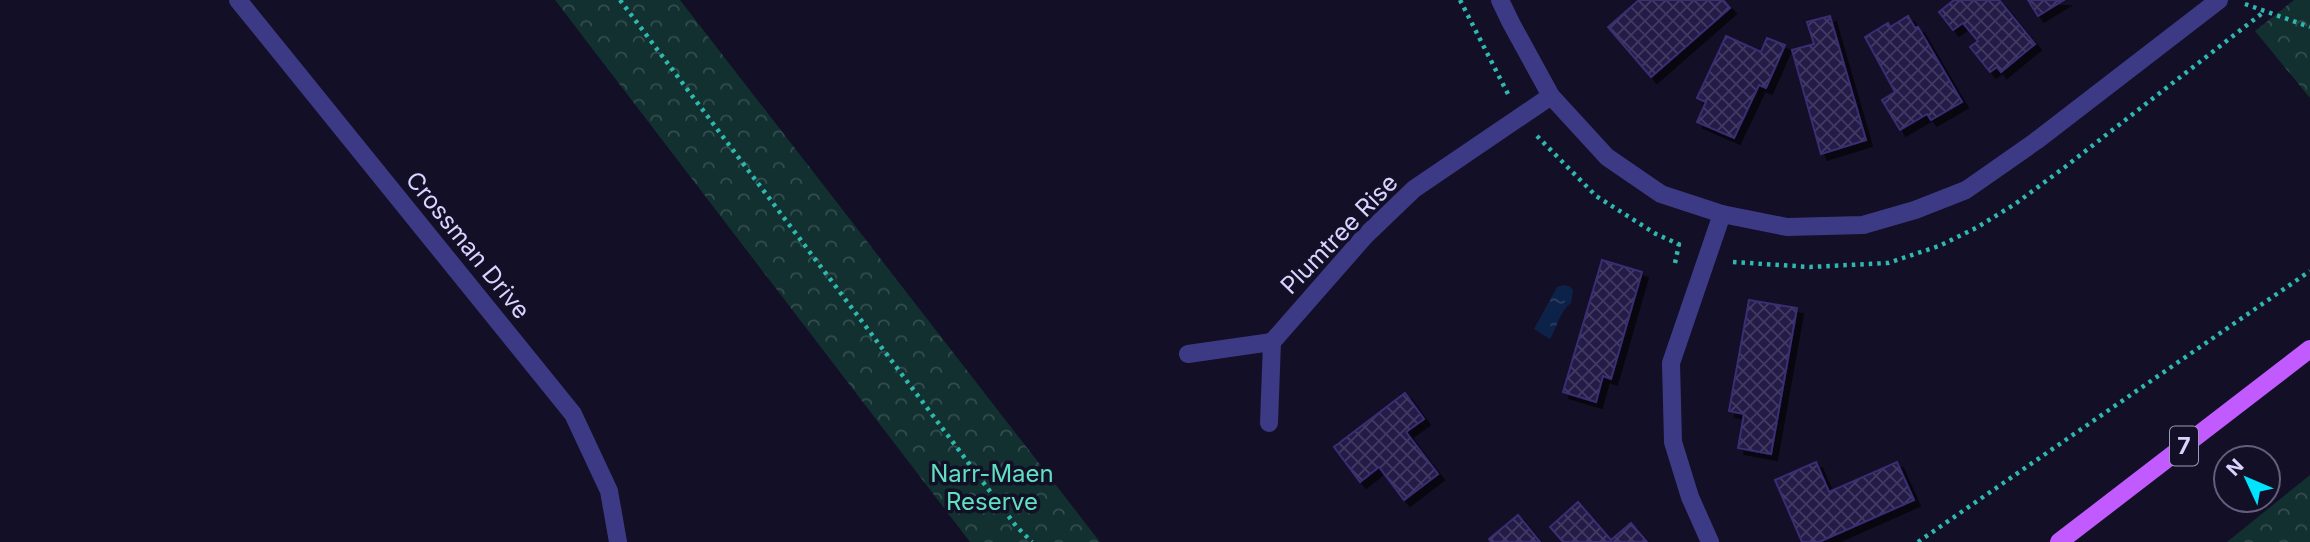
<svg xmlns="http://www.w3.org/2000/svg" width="2310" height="542" font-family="Inter,sans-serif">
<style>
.forest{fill:url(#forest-crowns)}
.water{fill:url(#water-ripples)}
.building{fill:url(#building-cross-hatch);stroke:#3b2d73;stroke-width:2;filter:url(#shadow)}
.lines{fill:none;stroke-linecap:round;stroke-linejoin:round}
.path{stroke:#2fb8b0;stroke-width:4.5;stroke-dasharray:3.5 5;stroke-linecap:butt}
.street{stroke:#3d3a85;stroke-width:18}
.primary{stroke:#c25bff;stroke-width:18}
.labels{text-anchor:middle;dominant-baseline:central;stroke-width:7;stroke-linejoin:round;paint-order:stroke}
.shield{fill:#130f26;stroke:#9e99be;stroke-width:2}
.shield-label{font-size:23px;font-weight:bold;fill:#d9d4ff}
.street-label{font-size:24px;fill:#d9d4ff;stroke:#130f26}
.park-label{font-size:24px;fill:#5fe0c0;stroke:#130f26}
</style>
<defs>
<pattern id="forest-crowns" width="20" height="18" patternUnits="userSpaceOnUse" patternTransform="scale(1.75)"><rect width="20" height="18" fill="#12302f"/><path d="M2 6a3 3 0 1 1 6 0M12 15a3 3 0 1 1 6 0" fill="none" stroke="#344d4e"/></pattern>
<pattern id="water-ripples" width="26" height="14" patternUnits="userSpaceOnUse" patternTransform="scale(1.75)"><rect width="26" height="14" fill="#0c2248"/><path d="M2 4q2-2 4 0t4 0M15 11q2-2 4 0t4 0" fill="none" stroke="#2f4163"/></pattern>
<pattern id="building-cross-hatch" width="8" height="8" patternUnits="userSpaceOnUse" patternTransform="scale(1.75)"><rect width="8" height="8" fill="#241b47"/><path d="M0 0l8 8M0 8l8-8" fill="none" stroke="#433b63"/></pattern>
<filter id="shadow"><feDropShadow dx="6" dy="6" stdDeviation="0" flood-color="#0009"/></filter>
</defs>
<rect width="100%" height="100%" fill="#130f26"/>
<g class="forest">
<polygon points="555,0 680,0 1100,542 970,542"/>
<polygon points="2294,0 2310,0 2310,98 2255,31"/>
<polygon points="2310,475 2310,542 2227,542"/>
</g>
<path class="water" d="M1564,285L1569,286L1573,290L1571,303C1560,311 1557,327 1550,339L1534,329L1557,287Z"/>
<g class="building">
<polygon points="1639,0 1723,0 1730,8 1651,77 1608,27"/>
<polygon points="1954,0 1999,0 2035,44 2001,72 1997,67 1990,72 1970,47 1978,41 1963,23 1953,30 1939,12"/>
<polygon points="2028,0 2064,0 2038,16"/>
<polygon points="1830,16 1866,140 1821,154 1792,50 1814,44 1807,22"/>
<polygon points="1908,16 1915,28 1918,27 1962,102 1931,120 1927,114 1900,130 1882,100 1895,92 1865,37 1888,23 1890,27"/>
<polygon points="1726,36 1761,52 1767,38 1785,45 1766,88 1759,85 1734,138 1697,122 1706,102 1697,98"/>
<polygon points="1602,260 1642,272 1611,379 1603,376 1596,402 1563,392"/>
<polygon points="1749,300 1797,308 1771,454 1738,448 1744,414 1729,411"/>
<polygon points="1405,393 1424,419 1406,432 1438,474 1404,500 1379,467 1360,482 1334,447"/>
<polygon points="1816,462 1829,492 1897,462 1914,500 1819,542 1802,542 1775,480"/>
<polygon points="1578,502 1611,540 1631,523 1647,542 1563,542 1550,527"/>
<polygon points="1518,515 1540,542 1491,542 1489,539"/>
</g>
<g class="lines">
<g class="path">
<polyline points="620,0 1016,526 1032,542"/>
<polyline points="1460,0 1508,94"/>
<polyline points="2245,4 2310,27"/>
<polyline points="1537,136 1596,196 1656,234 1685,247"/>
<polyline points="1733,262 1810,267 1888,263 1939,246 1976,228 2015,204 2065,167 2265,11"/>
<polyline points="1675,263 1679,244"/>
<polyline points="1918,542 2310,271"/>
</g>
<g class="street">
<polyline points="238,0 573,414 609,491 618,542"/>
<polyline points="1500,0 1511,23 1551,96 1607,157 1661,194 1722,214 1787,227 1863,225 1915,210 1966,190 2036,141 2219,0"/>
<polyline points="1272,342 1365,236 1414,189 1551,96"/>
<polyline points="1188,354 1272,342 1269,423"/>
<polyline points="1710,542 1690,497 1673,442 1671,363 1722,214"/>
</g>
<polyline class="primary" points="2059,542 2310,349"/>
</g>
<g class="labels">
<rect class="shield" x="2170" y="426.5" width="28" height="39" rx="5"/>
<g class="shield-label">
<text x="2184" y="446">7</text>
</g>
<g class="street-label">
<text transform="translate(1339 234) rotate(-46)">Plumtree Rise</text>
<text transform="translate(468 245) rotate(51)">Crossman Drive</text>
</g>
<g class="park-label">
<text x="992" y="473">Narr-Maen<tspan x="992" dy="28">Reserve</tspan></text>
</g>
</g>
<g transform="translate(2247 479) rotate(314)"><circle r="33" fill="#130f26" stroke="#625e7d" stroke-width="2"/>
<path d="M0-5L12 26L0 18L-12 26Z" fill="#00e5ff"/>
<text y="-10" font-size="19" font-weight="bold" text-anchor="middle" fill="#d9d4ff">N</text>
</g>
</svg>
